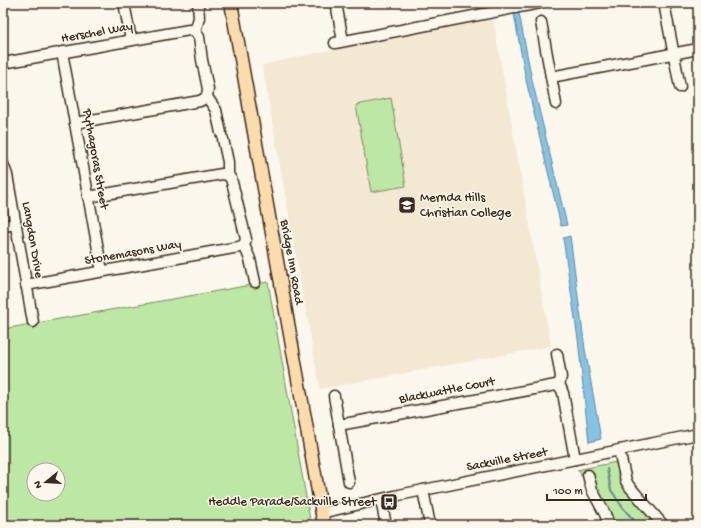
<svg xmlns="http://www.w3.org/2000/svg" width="701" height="528" font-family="'Gochi Hand',sans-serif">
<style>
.built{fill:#f3e8d2}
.green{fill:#bce7a4;stroke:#7c8861;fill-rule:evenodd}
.water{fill:#85c3e5;stroke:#678695}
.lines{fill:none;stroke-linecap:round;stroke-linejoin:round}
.stream{stroke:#678695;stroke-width:2}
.minor-casing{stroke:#3b2a1e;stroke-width:13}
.major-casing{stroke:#3b2a1e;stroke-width:15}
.minor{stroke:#fbf7ec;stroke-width:10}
.major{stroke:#fcdcac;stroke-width:12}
.labels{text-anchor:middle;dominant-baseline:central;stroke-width:3;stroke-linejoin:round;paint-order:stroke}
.street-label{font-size:13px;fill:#3b2a1e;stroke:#fbf7ec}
.poi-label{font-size:13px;fill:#3b2a1e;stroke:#fbf7ec;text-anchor:start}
</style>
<rect width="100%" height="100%" fill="#fbf7ec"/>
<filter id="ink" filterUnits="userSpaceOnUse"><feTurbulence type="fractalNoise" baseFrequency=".025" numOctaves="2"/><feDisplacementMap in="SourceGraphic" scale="8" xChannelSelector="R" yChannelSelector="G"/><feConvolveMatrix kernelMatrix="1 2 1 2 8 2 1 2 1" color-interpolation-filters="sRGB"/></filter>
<g filter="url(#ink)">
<polygon class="built" points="493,19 551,346 320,389 262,65 321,52"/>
<g class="green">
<polygon points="391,98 406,186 371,192 356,105"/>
<path d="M268,282L311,525H3V329ZM34,470H58V494H34Z"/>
<polygon points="616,462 617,462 659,525 622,525 617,522 611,523 596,490 593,474 581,476 580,472 577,470"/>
</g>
<g class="water">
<polygon points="512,3 517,3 532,80 567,225 561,226 526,80"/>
<polygon points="570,236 585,349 601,439 589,442 578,339 563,238"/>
</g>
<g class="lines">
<polyline class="stream" points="607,469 611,490 623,508 638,525"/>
<defs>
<g id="minor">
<polyline points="124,3 131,40"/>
<polyline points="198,3 199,18 195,31 199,37 202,60 208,89 207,97"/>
<polyline points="336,3 343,41"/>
<polyline points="664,3 680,87"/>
<polyline points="541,22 556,104"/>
<polyline points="335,43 540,3"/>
<polyline points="62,52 102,271"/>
<polyline points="3,63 189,30 195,31"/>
<polyline points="551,77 698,49"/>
<polyline points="207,97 216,110 221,133"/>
<polyline points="75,123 200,101 207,97"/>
<polyline points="223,139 228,162 228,175 231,179 233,186 246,239 244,245"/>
<polyline points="3,164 7,175 33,322"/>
<polyline points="88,197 222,174 228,175"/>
<polyline points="3,226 16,224"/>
<polyline points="244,245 250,259 255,282"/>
<polyline points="26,285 239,247 244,245"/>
<polyline points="557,354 561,377 559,386"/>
<polyline points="334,396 349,482"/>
<polyline points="339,425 556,385 561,388 563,393 575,459"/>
<polyline points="619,450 626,481 629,486 663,525"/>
<polyline points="588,475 592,490 605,514 609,525"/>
<polyline points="423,490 430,525"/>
<polyline points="381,500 386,525"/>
<polyline points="321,513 399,495 698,434"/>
</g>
<polyline id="major" points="231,3 324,525"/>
</defs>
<use href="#minor" class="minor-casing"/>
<use href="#major" class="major-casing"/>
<use href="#minor" class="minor"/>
<use href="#major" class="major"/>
</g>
</g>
<defs>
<symbol id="school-square" viewBox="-11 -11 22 22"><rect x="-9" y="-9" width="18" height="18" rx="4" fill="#3b2a1e" stroke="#fbf7ec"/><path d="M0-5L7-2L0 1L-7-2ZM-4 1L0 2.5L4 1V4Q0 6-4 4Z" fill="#fff"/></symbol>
<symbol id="bus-square" viewBox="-11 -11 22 22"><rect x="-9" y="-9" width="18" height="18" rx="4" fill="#3b2a1e" stroke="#fbf7ec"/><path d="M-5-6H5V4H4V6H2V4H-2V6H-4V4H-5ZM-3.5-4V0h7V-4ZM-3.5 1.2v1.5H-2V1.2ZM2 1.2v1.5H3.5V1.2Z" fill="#fff"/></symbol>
</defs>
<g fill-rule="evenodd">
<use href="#school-square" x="397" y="195" width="20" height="20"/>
<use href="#bus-square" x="379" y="492" width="20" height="20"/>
</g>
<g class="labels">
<g class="street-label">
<text transform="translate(97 33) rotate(-10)">Herschel Way</text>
<text transform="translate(95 159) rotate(80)">Pythagoras Street</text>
<text transform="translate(32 240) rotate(80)">Langdon Drive</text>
<text transform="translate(133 253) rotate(-10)">Stonemasons Way</text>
<text transform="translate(291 262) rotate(80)">Bridge Inn Road</text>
<text transform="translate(447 391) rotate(-11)">Blackwattle Court</text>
<text transform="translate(507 460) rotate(-11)">Sackville Street</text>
</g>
<g class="poi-label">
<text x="420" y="198">Mernda Hills<tspan x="420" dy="15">Christian College</tspan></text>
<text x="376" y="502" text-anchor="end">Heddle Parade/Sackville Street</text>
</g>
</g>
<rect width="701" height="528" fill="none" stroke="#fbf7ec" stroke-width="16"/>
<rect x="8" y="8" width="685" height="512" fill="none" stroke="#3b2a1e" stroke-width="1.5" filter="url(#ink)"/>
<g transform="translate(46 482) rotate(252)"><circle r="19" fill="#fbf7ec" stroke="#aea59a"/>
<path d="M0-3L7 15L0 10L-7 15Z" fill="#3b2a1e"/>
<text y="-6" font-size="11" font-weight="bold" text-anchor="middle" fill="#3b2a1e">N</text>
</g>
<path d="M547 494v6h99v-6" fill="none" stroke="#3b2a1e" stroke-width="2"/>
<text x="553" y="494" font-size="12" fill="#3b2a1e" stroke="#fbf7ec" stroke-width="3" paint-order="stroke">100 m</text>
</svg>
